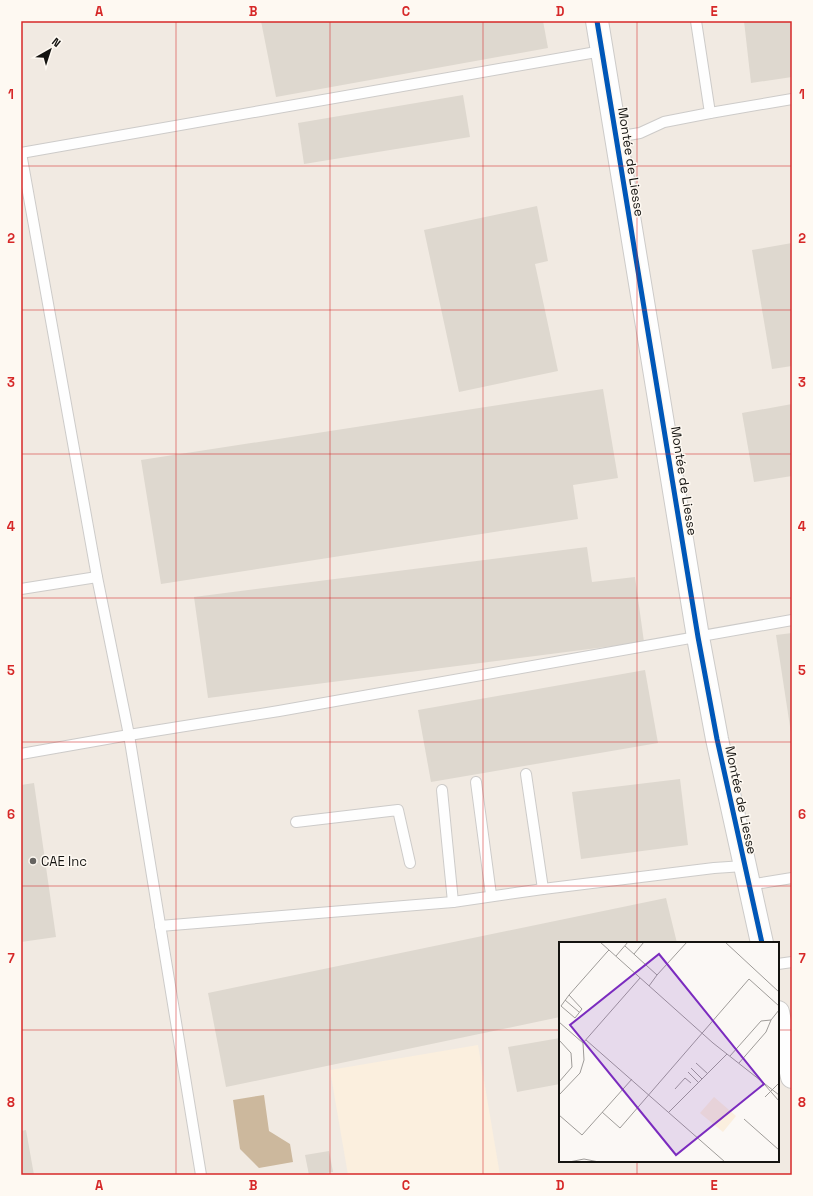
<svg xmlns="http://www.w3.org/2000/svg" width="813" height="1196" font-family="'Space Grotesk',sans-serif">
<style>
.built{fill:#f1eae2;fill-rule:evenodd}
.green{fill:#fbefde}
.water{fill:#ccb89d}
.building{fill:#ded8cf}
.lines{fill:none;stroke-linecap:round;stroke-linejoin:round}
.lane-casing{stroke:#cdcbc9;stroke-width:12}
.secondary-casing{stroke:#cdcbc9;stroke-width:24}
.lane{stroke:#fefefe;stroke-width:10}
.secondary{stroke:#fefefe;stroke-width:22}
.cycleway-casing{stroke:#fef9f2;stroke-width:8}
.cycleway{stroke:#0057b8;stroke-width:5}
.grid{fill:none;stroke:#d62828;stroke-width:1;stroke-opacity:0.55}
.poi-dot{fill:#656360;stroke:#fef9f2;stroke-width:1.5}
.labels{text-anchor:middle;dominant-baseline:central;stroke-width:3;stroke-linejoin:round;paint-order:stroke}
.street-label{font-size:13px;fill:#141310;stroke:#fef9f2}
.poi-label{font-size:13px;fill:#141310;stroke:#fef9f2;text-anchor:start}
.inset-road{fill:none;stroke:#9f9c99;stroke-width:1}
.view{fill:#7b2cbf;fill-opacity:0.15;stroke:#7b2cbf;stroke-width:2}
.inset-edge{fill:none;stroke:#141310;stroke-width:2}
.neatline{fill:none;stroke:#d62828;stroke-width:1.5}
.grid-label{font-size:13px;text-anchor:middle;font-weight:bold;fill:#d62828}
</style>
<rect width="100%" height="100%" fill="#fbf8f5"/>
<path class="built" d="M21,21H792V1175H21ZM560,943H778V1161H560Z"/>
<polygon class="green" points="478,1045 500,1175 348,1175 330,1070"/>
<polygon class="water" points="264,1095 269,1131 290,1144 293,1162 259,1168 240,1149 233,1100"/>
<g class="building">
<polygon points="261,21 543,21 548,48 276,97"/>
<polygon points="744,21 792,21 792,77 751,83"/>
<polygon points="463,95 470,137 304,164 298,123"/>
<polygon points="537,206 548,261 535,264 558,371 459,392 424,230"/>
<polygon points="792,243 792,366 772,369 752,250"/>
<polygon points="603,389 618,478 573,485 578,519 161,584 141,460"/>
<polygon points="792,404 792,476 754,482 742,413"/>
<polygon points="587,547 592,582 635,577 644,642 208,698 194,597"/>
<polygon points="792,633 792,733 791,733 776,635"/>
<polygon points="645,670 658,743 431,782 418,710"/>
<polygon points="680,779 688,845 581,859 572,792"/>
<polygon points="34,783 56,937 21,942 21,785"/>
<polygon points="666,898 677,943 560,943 560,1017 226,1087 208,993"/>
<polygon points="560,1038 560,1084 517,1092 508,1047"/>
<polygon points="26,1130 34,1175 21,1175 21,1131"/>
<polygon points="329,1151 333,1172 316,1175 309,1175 305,1155"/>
</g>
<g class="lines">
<defs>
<g id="lane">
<polyline points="710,113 792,99"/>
<polyline points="616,137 640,133 664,122 710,113 696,21"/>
<polyline points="21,153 97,577 129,735 201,1175"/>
<polyline points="21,153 602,51"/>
<polyline points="21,589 97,577"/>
<polyline points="21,754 129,735 279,711 792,620"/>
<polyline points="526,774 543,889"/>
<polyline points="476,782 491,895"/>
<polyline points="442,790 453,902"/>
<polyline points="296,822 398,810 410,863"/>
<polyline points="749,885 792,878"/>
<polyline points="160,926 453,902 543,889 714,868 744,866"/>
<polyline points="778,964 792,962"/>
</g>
<g id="secondary">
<polyline points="597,21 698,637 717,739 762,943"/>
<polyline points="778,1012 792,1077"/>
</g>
</defs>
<use href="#lane" class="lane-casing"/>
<use href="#secondary" class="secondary-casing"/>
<use href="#lane" class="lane"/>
<use href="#secondary" class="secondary"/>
<defs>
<polyline id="cycleway" points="597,21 698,637 717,739 762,943"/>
</defs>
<use href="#cycleway" class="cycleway-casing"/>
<use href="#cycleway" class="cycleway"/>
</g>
<path class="grid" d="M176,21V1175M330,21V1175M483,21V1175M637,21V943M21,166H792M21,310H792M21,454H792M21,598H792M21,742H792M21,886H792M21,1030H560M778,1030H792M637,1161V1175"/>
<circle class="poi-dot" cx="33" cy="861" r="4"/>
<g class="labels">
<g class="street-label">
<text transform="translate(631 162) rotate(81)">Montée de Liesse</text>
<text transform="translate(684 481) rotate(81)">Montée de Liesse</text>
<text transform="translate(741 800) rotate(78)">Montée de Liesse</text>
</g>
<g class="poi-label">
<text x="41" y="861">CAE Inc</text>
</g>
</g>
<g transform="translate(559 942)">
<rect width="220" height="220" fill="#fbf8f5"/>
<path d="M155,155L177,174L164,190L141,171Z" fill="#fbefde"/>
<path class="inset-road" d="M41,0L154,101L220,153M166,0L220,50M66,4L98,33L90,44M75,12L85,0M57,14L69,0M98,33L128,0M10,53L23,67L16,76L2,64L10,53L48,10L50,8M6,58L20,70M0,80L24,101L81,36M0,98L12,111L13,125L0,140M27,98L166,220M171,114L202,79L212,78L220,68M137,121L149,132M180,121L207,90L212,78M132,126L143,137M129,130L140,141M206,143L220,159M116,147L126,136L132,141M0,153L21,131L25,118L24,101M206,155L220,141M43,170L61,186L190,37L220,64M110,170L168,112M0,173L23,193L73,137M185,177L220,208M10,220L25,217L40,220"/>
<path class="view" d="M100,12L205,142L117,213L11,83Z"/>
<rect width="220" height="220" class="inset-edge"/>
</g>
<rect width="813" height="1196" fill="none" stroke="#fef9f2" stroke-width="44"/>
<g transform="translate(50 50) rotate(39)" stroke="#fef9f2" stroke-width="3" paint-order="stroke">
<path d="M0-3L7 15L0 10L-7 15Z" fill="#141310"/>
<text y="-6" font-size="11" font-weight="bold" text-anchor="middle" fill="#141310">N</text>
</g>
<rect x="22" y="22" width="769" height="1152" class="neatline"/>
<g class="grid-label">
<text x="99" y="16">A</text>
<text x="253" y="16">B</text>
<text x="406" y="16">C</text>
<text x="560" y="16">D</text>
<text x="714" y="16">E</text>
<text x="11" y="99">1</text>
<text x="802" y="99">1</text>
<text x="11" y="243">2</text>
<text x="802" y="243">2</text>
<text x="11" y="387">3</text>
<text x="802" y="387">3</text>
<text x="11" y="531">4</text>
<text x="802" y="531">4</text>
<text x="11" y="675">5</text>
<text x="802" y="675">5</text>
<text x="11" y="819">6</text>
<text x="802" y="819">6</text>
<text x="11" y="963">7</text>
<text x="802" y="963">7</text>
<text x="11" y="1107">8</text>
<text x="802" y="1107">8</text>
<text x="99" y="1190">A</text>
<text x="253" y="1190">B</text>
<text x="406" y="1190">C</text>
<text x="560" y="1190">D</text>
<text x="714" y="1190">E</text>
</g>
</svg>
